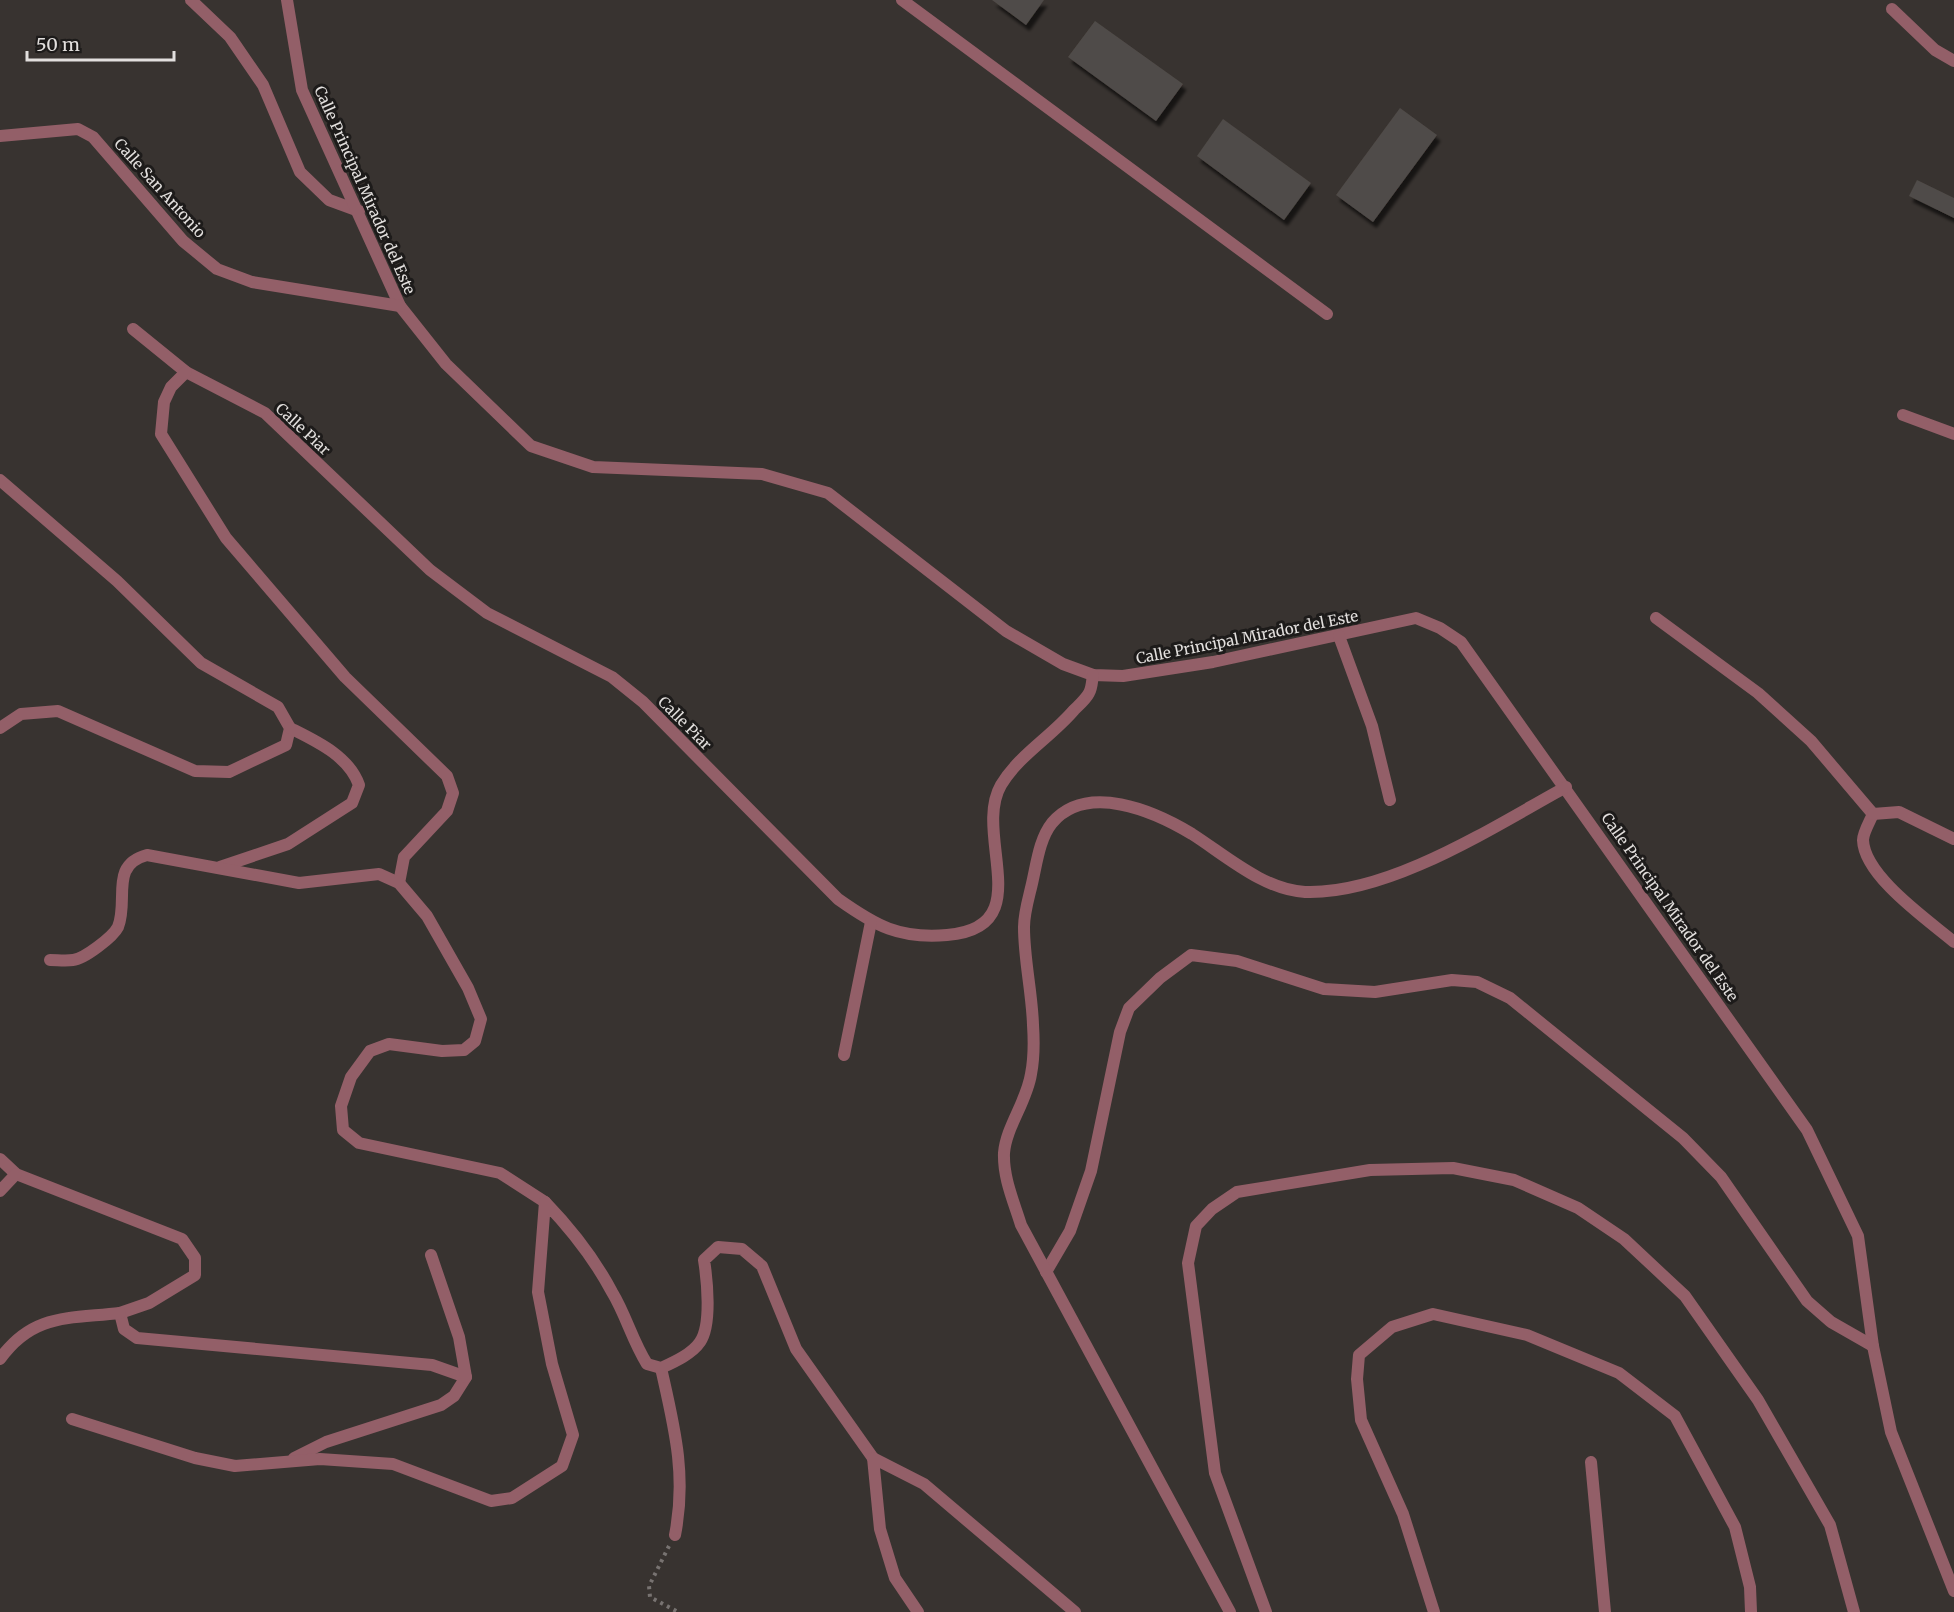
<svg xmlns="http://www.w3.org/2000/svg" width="1954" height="1612" font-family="Merriweather,serif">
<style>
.building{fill:#504b48;filter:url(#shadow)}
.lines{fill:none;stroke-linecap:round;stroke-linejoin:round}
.path{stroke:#787371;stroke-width:4;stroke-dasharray:3 4.5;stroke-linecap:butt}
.minor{stroke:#935f68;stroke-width:12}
.labels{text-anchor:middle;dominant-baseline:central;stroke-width:6;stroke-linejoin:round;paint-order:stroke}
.street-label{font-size:15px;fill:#e2dfdd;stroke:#1d1b1a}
</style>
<defs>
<filter id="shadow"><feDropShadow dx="3.5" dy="6" stdDeviation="1.5" flood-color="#0009"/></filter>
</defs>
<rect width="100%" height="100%" fill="#383330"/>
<g class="building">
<polygon points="992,0 1044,0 1026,25"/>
<polygon points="1095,21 1183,84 1156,121 1068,57"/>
<polygon points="1400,108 1437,135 1373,222 1336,195"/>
<polygon points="1223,119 1311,183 1284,220 1197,156"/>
<polygon points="1917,180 1954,198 1954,218 1909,196"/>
</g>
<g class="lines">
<polyline class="path" points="669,1546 649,1586 650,1597 678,1612"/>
<g class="minor">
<polyline points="191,0 230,37 263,85 300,172 329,200 359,211"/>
<polyline points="287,0 302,90 400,306 446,364 531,446 593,467 762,474 828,493 1006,631 1063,664 1093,675 1123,676 1213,662 1416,618 1440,628 1461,642 1807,1130 1858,1236 1873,1346 1891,1432 1954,1591"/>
<polyline points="902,0 1327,314"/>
<polyline points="1892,9 1935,50 1954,61"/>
<polyline points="0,136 78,129 93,137 183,241 217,269 252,282 400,306"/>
<path d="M133,329L186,372L265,413L430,570L487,613L612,677L643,702L838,899C876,926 899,939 947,935C1040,928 972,835 1001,785C1019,755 1051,737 1074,710C1079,705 1086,699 1089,693C1092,688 1092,680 1093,675"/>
<polyline points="186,372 171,387 164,402 161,434 226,538 345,677 447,776 453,793 447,811 404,857 399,883"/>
<polyline points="1903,415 1954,434"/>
<polyline points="0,480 117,581 201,663 278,707 290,728 286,745 229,772 195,771 58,711 21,714 0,728"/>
<polyline points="1656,618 1758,693 1811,741 1873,814"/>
<polyline points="1339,636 1372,726 1390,800"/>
<path d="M1873,814C1870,821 1863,833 1863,840C1864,876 1928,920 1954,942"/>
<polyline points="1873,814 1899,812 1954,839"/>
<path d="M220,867L288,844L352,803L359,785C349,756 316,741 290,728"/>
<path d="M50,960C57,960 66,961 73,960C84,959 113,937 118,927C129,900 109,865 147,855L299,883L379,874L399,883L427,916L468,988L481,1019L475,1041L464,1050L442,1051L389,1044L370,1051L351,1077L341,1106L343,1130L359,1143L500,1173L545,1202"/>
<polyline points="844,1055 871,922"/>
<polyline points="0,1159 16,1174 182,1239 195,1258 195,1275 149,1303 120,1313 124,1329 137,1338 432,1365 466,1377 454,1396 441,1405 326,1442 294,1458"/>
<polyline points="0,1191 16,1174"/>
<polyline points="431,1255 459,1337 466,1377"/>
<polyline points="1046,1272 1070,1231 1091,1171 1120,1032 1129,1008 1160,978 1191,955 1237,961 1324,989 1375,992 1452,980 1477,982 1510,998 1683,1138 1721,1177 1807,1301 1831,1322 1873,1346"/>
<path d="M0,1359C33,1313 69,1319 120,1313"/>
<path d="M661,1368C674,1426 687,1475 675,1535"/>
<path d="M72,1419L195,1458L235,1466L320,1459L393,1464L491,1501L512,1498L562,1466L573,1435L552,1364L538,1292L545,1202C571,1229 594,1258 612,1292C626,1315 632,1340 647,1364L661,1368C674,1362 692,1354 700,1342C712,1325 707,1279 704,1260L718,1247L742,1249L762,1266L796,1349L873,1458"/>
<polyline points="1591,1462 1605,1612"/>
<polyline points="918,1612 895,1578 880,1529 873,1458 924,1484 1075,1612"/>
<path d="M1230,1612L1021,1225C1014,1202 1003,1178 1004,1153C1006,1127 1027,1101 1031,1074C1034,1059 1034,1040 1033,1025C1032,992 1024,960 1024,927C1024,911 1030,894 1033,879C1037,861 1040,838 1052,823C1087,782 1154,811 1192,834C1225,855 1264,890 1305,892C1389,895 1493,827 1566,787"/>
<polyline points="1266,1612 1215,1473 1188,1263 1196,1226 1212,1209 1237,1192 1370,1170 1453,1168 1514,1180 1578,1208 1624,1239 1685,1296 1758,1400 1830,1525 1854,1612"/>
<polyline points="1434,1612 1403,1514 1361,1420 1357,1379 1359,1355 1392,1327 1433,1314 1527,1335 1619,1373 1675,1416 1735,1527 1750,1587 1751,1612"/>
</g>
</g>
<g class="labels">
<g class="street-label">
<text transform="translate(160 188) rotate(48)">Calle San Antonio</text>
<text transform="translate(365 190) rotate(66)">Calle Principal Mirador del Este</text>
<text transform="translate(303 429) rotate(43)">Calle Piar</text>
<text transform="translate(1247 637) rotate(-11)">Calle Principal Mirador del Este</text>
<text transform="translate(685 723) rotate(45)">Calle Piar</text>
<text transform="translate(1670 907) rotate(55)">Calle Principal Mirador del Este</text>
</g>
</g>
<path d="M27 51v9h147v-9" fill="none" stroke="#e2dfdd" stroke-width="3"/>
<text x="36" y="51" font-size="18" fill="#e2dfdd" stroke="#1d1b1a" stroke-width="4.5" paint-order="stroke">50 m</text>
</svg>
